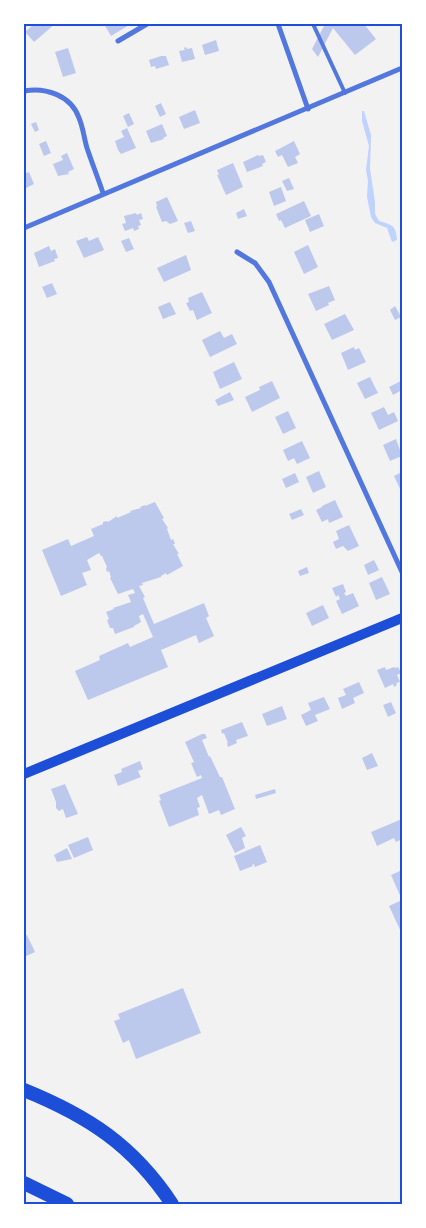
<svg xmlns="http://www.w3.org/2000/svg" width="426" height="1228" font-family="Inter,sans-serif">
<style>
.water{fill:#bfd3fe}
.building{fill:#bdc9ec}
.lines{fill:none;stroke-linecap:round;stroke-linejoin:round}
.service{stroke:#5277de;stroke-width:4}
.minor{stroke:#5277de;stroke-width:5}
.secondary{stroke:#1d4ed8;stroke-width:10}
.motorway{stroke:#1d4ed8;stroke-width:14}
.neatline{fill:none;stroke:#1d4ed8;stroke-width:2}
</style>
<rect width="100%" height="100%" fill="#f2f2f2"/>
<path class="water" d="M362,111H364L371,135L370,169L375,202V214L379,221C392,225 396,225 397,240L392,242L387,228L375,223L371,217L367,197L368,181L366,170L369,146L362,121Z"/>
<g class="building">
<polygon points="34,24 55,24 34,42 25,32"/>
<polygon points="104,24 131,24 111,36"/>
<polygon points="325,24 364,24 376,39 355,55 333,28 318,57 312,49"/>
<polygon points="216,40 219,51 205,55 202,45"/>
<polygon points="186,47 187,49 192,48 195,59 182,62 179,51 185,50 184,48"/>
<polygon points="68,48 76,73 63,77 55,52"/>
<polygon points="161,56 166,56 169,65 156,69 155,66 151,67 149,60"/>
<polygon points="161,103 166,114 160,117 155,106"/>
<polygon points="195,110 200,123 184,129 179,117"/>
<polygon points="129,113 134,124 128,127 123,116"/>
<polygon points="36,122 39,130 35,132 31,124"/>
<polygon points="162,124 167,136 163,138 164,139 151,143 146,131"/>
<polygon points="127,128 136,148 121,154 118,150 115,141 124,137 121,131"/>
<polygon points="46,141 51,153 44,156 39,144"/>
<polygon points="294,141 300,154 295,157 298,163 288,167 282,155 278,157 275,151"/>
<polygon points="67,153 74,169 68,172 69,174 58,176 53,164 63,160 61,156"/>
<polygon points="258,155 259,156 263,155 266,162 262,164 263,166 247,172 243,162"/>
<polygon points="233,163 243,187 226,195 217,175 219,175 217,170"/>
<polygon points="29,172 34,184 24,189 24,174"/>
<polygon points="289,178 294,189 287,191 282,181"/>
<polygon points="281,187 286,201 274,206 269,192"/>
<polygon points="167,197 178,221 170,224 166,221 162,222 156,207 157,206 156,202"/>
<polygon points="304,201 311,216 285,228 281,220 279,221 276,214"/>
<polygon points="244,209 247,216 238,219 236,213"/>
<polygon points="136,213 137,215 141,213 143,219 139,220 141,225 138,226 139,229 134,231 133,228 125,231 122,224 126,223 124,216"/>
<polygon points="319,214 324,226 310,232 305,220"/>
<polygon points="191,221 195,231 188,233 184,223"/>
<polygon points="87,237 89,241 98,237 104,250 84,258 76,241"/>
<polygon points="129,238 134,249 126,252 121,241"/>
<polygon points="308,245 318,267 304,274 294,252"/>
<polygon points="49,246 51,251 55,249 58,258 54,259 55,261 39,267 34,253"/>
<polygon points="186,255 191,270 164,282 157,268"/>
<polygon points="52,283 57,294 47,298 42,287"/>
<polygon points="329,286 335,300 328,303 329,305 316,311 308,294"/>
<polygon points="202,292 212,313 197,320 193,310 190,311 186,303 189,302 188,298"/>
<polygon points="170,302 176,314 163,319 158,307"/>
<polygon points="395,306 401,317 395,320 390,310"/>
<polygon points="345,314 354,330 332,340 324,324"/>
<polygon points="220,331 224,338 232,334 237,344 210,357 202,340"/>
<polygon points="354,347 355,350 359,348 366,362 348,370 341,353"/>
<polygon points="234,362 242,379 220,389 213,372"/>
<polygon points="370,377 378,393 365,399 357,383"/>
<polygon points="272,381 280,398 252,412 245,397 260,390 259,387"/>
<polygon points="401,381 402,390 393,395 389,387"/>
<polygon points="230,392 234,400 218,406 215,400"/>
<polygon points="384,407 388,415 394,412 398,421 379,430 371,413"/>
<polygon points="288,411 296,428 283,434 275,417"/>
<polygon points="396,439 402,456 390,461 383,445"/>
<polygon points="302,441 310,458 297,464 294,458 288,461 283,450"/>
<polygon points="319,471 326,487 313,493 306,477"/>
<polygon points="402,472 402,493 394,476"/>
<polygon points="295,473 299,482 286,488 282,479"/>
<polygon points="335,500 343,517 329,523 328,519 322,522 316,510 322,507 322,506"/>
<polygon points="155,502 164,518 162,519 168,528 167,529 171,540 173,539 175,544 173,544 179,554 177,554 183,566 167,575 166,573 161,576 161,577 142,583 143,585 139,586 145,597 143,598 154,624 204,603 209,616 206,618 214,636 199,643 196,635 161,650 168,667 88,700 75,671 100,660 99,656 128,643 130,647 153,637 143,614 139,616 141,622 134,626 134,627 115,634 113,628 110,628 107,620 109,619 106,612 114,609 113,608 131,602 128,595 135,593 133,589 118,594 110,578 111,577 109,571 107,572 106,568 107,567 102,556 101,556 99,553 87,560 91,570 82,573 87,585 61,596 42,550 68,539 71,546 94,536 91,529 103,524 103,522 107,521 108,522 117,516 117,518 131,512 130,511 141,508 140,507 145,505 145,506"/>
<polygon points="301,509 304,515 292,520 289,514"/>
<polygon points="349,525 359,546 348,551 343,546 336,549 333,542 339,539 336,531"/>
<polygon points="374,560 379,570 368,575 364,565"/>
<polygon points="307,567 309,573 300,576 298,571"/>
<polygon points="382,577 390,594 376,600 369,583"/>
<polygon points="343,584 346,592 344,593 346,596 353,593 359,606 342,614 336,601 340,599 338,595 336,597 332,588"/>
<polygon points="323,605 329,618 312,626 306,613"/>
<polygon points="385,667 386,670 394,667 395,668 398,667 401,673 397,675 400,682 396,683 397,685 394,687 393,684 385,688 377,670"/>
<polygon points="359,682 364,693 353,698 355,703 342,709 338,698 346,695 343,689"/>
<polygon points="324,697 330,709 315,715 318,721 306,726 301,715 311,710 308,703"/>
<polygon points="391,702 396,713 388,717 383,705"/>
<polygon points="282,706 287,719 267,726 262,714"/>
<polygon points="242,722 248,736 236,740 237,743 228,747 227,743 228,743 224,733 222,734 221,730"/>
<polygon points="202,734 205,734 207,738 202,740 209,757 210,756 220,777 222,777 235,809 221,815 219,810 209,814 202,795 197,798 200,807 197,808 199,815 169,827 159,801 161,800 159,795 202,778 201,775 197,777 191,763 194,762 185,742"/>
<polygon points="372,753 378,766 367,770 362,758"/>
<polygon points="140,761 143,769 138,771 141,777 118,786 114,775 122,772 121,769"/>
<polygon points="65,784 78,814 66,818 63,809 59,811 56,808 56,802 51,789"/>
<polygon points="275,789 276,793 256,799 255,795"/>
<polygon points="402,819 402,835 401,836 402,839 396,842 394,838 377,846 371,832"/>
<polygon points="241,827 246,836 242,838 245,848 235,853 226,835"/>
<polygon points="88,837 93,850 74,858 68,845"/>
<polygon points="260,845 267,862 255,867 254,864 252,865 253,866 240,871 234,856"/>
<polygon points="67,848 72,859 57,862 54,855"/>
<polygon points="402,870 402,934 389,906 402,900 391,875"/>
<polygon points="27,935 35,952 24,957 24,936"/>
<polygon points="183,988 201,1033 136,1059 129,1040 123,1043 114,1021 120,1019 118,1014"/>
</g>
<g class="lines">
<polyline class="service" points="313,24 345,93"/>
<g class="minor">
<polyline points="278,24 308,109"/>
<polyline points="118,41 147,24"/>
<path d="M24,91C45,87 71,95 79,118C83,127 84,138 87,148C92,163 98,178 103,193"/>
<polyline points="24,228 402,68"/>
<polyline points="237,252 255,263 269,282 402,572"/>
</g>
<polyline class="secondary" points="24,774 402,618"/>
<g class="motorway">
<path d="M24,1090C88,1116 133,1145 172,1204"/>
<polyline points="24,1183 67,1204"/>
</g>
</g>
<rect width="426" height="1228" fill="none" stroke="#ffffff" stroke-width="50"/>
<rect x="25" y="25" width="376" height="1178" class="neatline"/>
</svg>
